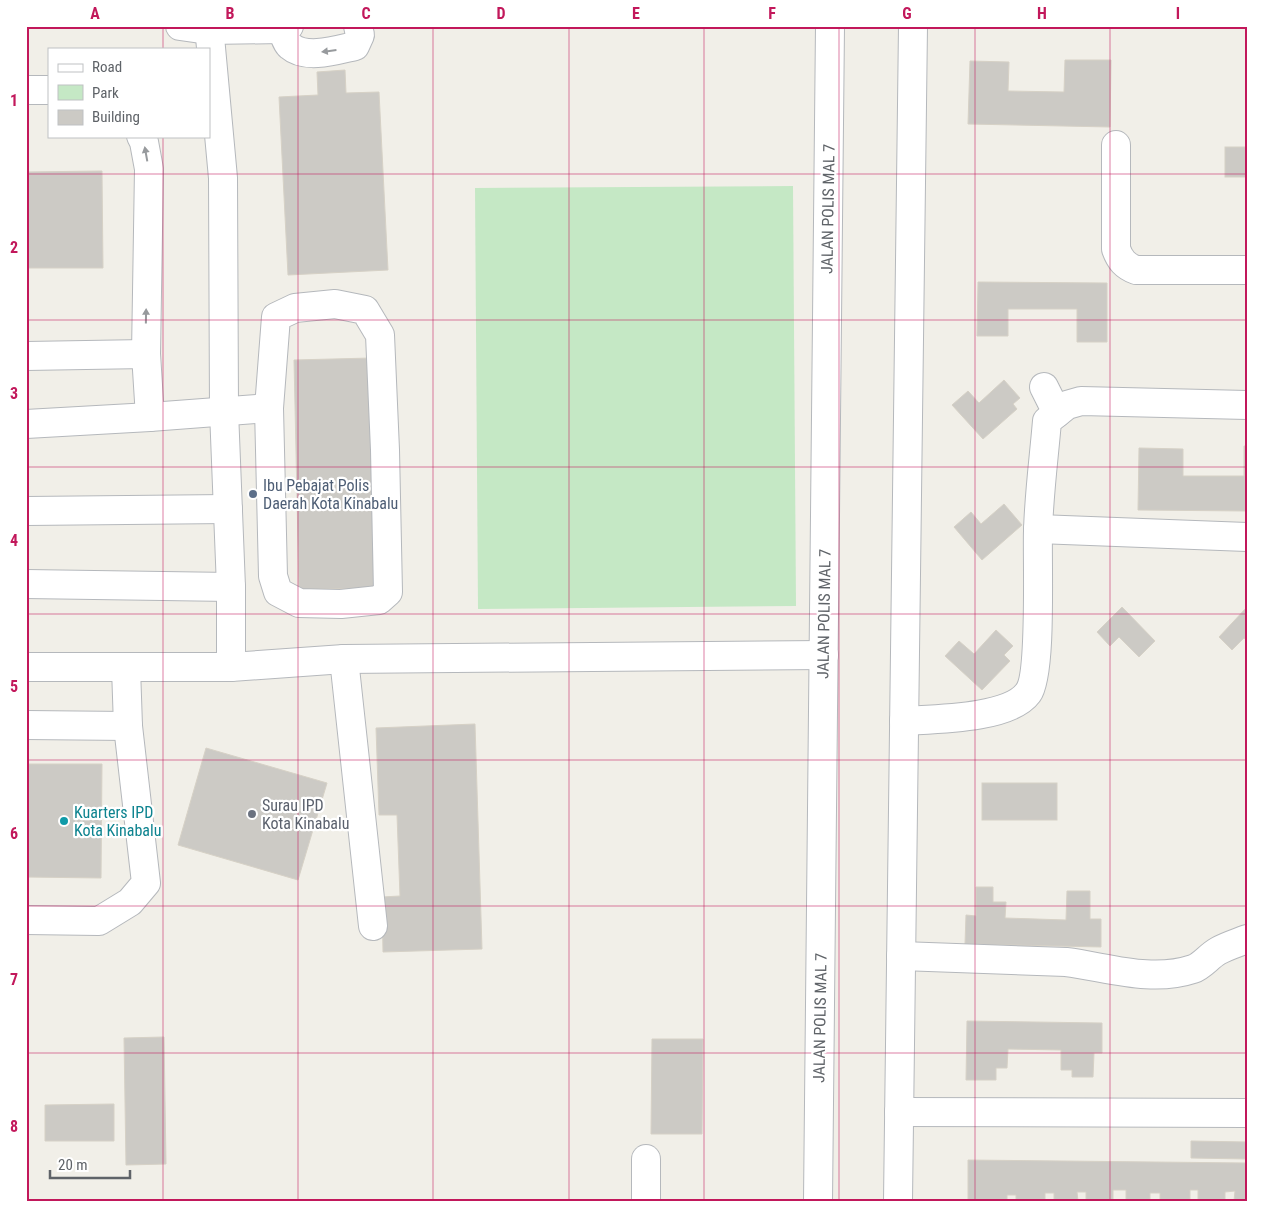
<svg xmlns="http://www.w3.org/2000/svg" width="1273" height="1227" font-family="'Roboto Condensed',sans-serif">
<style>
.green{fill:#c5e8c5}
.building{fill:#cccac5;stroke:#d6d1c6}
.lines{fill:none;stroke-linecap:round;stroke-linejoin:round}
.minor-casing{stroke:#b5b8bc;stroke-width:30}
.minor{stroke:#fff;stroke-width:28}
.oneway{fill:#979a9d}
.grid{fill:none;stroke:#c2185b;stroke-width:1;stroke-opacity:0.55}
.service-dot{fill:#5c6f8a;stroke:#fff;stroke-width:2}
.worship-dot{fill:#6b7280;stroke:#fff;stroke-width:2}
.culture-dot{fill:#0f9aa8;stroke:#fff;stroke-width:2}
.labels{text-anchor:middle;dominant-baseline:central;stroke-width:4.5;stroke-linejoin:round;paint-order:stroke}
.street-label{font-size:16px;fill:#5f6368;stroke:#fff}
.service-label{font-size:16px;fill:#4e5e75;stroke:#fff;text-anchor:start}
.worship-label{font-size:16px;fill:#5b616d;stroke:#fff;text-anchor:start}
.culture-label{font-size:16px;fill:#0d838f;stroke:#fff;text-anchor:start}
.neatline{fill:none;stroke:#c2185b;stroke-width:2}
.grid-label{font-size:16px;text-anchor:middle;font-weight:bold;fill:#c2185b}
</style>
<rect width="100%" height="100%" fill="#f1efe8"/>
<polygon class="green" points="793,186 796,606 478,609 475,188"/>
<g class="building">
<polygon points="1065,60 1111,60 1110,127 968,124 970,61 1009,62 1008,91 1064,92"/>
<polygon points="345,70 346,93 379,92 388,270 288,275 279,97 318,95 317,72"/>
<rect x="1225" y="147" width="22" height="30"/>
<polygon points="102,171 103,268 26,268 26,172"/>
<polygon points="978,282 1107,283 1107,342 1077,342 1077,309 1008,309 1008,336 977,336"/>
<polygon points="371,358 375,588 299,589 294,360"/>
<polygon points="1004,380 1020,398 1013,404 1017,409 983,439 952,405 968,391 979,403"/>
<polygon points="1244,446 1247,446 1247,511 1138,510 1139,448 1183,449 1183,476 1244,476"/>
<polygon points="1004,504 1022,525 982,560 954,527 971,512 981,524"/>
<polygon points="1122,607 1155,641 1139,657 1119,637 1110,646 1097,632"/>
<polygon points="1247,607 1247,641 1244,638 1232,650 1219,637"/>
<polygon points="996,630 1013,646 1004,655 1010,661 982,690 945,656 959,641 974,654"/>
<polygon points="475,724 482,949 383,952 382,897 400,896 397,815 379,815 376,728"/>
<polygon points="206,748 327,783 298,880 178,845"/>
<polygon points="26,764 102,764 101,878 26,877"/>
<rect x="982" y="783" width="75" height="37"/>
<polygon points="976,887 993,887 993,902 1006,902 1005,918 1066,920 1067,891 1090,891 1090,919 1101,919 1101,947 965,944 966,915 976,916"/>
<polygon points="967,1021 1102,1023 1102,1053 1094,1053 1093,1077 1072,1077 1072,1070 1061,1070 1061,1050 1008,1049 1007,1068 996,1068 996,1080 966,1080"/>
<polygon points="164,1037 166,1164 126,1165 124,1038"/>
<polygon points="652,1039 703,1039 702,1134 651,1134"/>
<polygon points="114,1104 114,1141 45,1141 45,1105"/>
<polygon points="1191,1141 1247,1142 1247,1159 1191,1158"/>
<polygon points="968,1160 1247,1163 1247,1201 1234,1201 1235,1191 1225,1192 1225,1201 1198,1201 1198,1190 1190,1190 1190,1201 1160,1201 1160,1193 1150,1193 1150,1201 1126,1201 1126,1190 1113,1190 1113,1201 1086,1201 1086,1192 1077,1192 1078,1201 1054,1201 1054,1193 1045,1193 1045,1201 1016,1201 1016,1195 1007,1195 1007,1201 968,1201"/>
</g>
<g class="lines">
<defs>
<g id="minor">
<polyline points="180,26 208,30 282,29 289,26"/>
<path d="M282,29C284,34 286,43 290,46C306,60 337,50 355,46L360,35L358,26"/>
<polyline points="26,90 49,90"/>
<polyline points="141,136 144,142 149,169 146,354 150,417"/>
<path d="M1116,145V249C1120,260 1125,266 1136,270H1247"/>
<polygon points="335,304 365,310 380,335 385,450 388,592 379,600 341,604 299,603 278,592 273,576 269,408 276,317 295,308"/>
<polyline points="26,356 146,354"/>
<polyline points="1044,387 1057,413"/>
<polyline points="26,424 150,417 269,408"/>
<polyline points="26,511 228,509"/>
<polyline points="1038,529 1247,537"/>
<polyline points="26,584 231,587"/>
<polyline points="344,659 373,926"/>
<polyline points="26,667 231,667 231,587 224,411 223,178 209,26"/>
<polyline points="231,667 344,659 824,655"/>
<path d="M904,721C934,719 1009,719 1028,693C1042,675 1037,561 1038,531C1039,494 1044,457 1047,421L1067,405L1081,401L1247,405"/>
<polyline points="26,725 128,726"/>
<polyline points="26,920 99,921 130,902 146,883 128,726 126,668"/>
<path d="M901,956L1066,962C1107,967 1151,983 1193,969C1202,966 1209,956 1218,951C1227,946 1237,943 1247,939"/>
<polyline points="899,1112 1247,1113"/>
<polyline points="646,1201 646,1159"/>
<polyline points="818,1201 830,26"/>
<polyline points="898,1201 913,26"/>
</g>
</defs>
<use href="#minor" class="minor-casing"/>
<use href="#minor" class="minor"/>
</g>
<defs><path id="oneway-solid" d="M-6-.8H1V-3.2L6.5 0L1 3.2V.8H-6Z" transform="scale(1.25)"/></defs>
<g class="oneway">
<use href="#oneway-solid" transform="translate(329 51) rotate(173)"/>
<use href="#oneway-solid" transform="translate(146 154) rotate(-100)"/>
<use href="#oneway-solid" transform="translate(146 316) rotate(-89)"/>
</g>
<path class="grid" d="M163,26V49M298,26V1201M433,26V1201M569,26V1201M704,26V1201M839,26V1201M975,26V1201M1110,26V1201M163,136V1201M26,174H1247M26,320H1247M26,467H1247M26,614H1247M26,760H1247M26,906H1247M26,1053H1247"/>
<circle class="service-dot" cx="253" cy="494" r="5"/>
<circle class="worship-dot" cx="252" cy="814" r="5"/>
<circle class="culture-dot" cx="64" cy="821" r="5"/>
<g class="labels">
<g class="street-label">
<text transform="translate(828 209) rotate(-89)">JALAN POLIS MAL 7</text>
<text transform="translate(824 614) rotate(-89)">JALAN POLIS MAL 7</text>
<text transform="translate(820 1018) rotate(-89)">JALAN POLIS MAL 7</text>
</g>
<g class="service-label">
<text x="263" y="485">Ibu Pebajat Polis<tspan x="263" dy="18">Daerah Kota Kinabalu</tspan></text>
</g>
<g class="worship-label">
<text x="262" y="805">Surau IPD<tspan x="262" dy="18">Kota Kinabalu</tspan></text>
</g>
<g class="culture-label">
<text x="74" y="812">Kuarters IPD<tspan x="74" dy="18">Kota Kinabalu</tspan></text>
</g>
</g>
<rect width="1273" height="1227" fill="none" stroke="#ffffff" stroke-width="55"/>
<rect x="48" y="48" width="162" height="90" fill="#ffffff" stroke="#bfc1c3"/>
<rect x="58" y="64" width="25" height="8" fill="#ffffff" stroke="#bfc1c3"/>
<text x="92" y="72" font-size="15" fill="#5f6368">Road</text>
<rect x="58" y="85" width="25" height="15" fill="#c5e8c5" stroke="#bfc1c3"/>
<text x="92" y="98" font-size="15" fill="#5f6368">Park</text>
<rect x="58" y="110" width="25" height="15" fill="#cccac5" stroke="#bfc1c3"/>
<text x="92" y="122" font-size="15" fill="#5f6368">Building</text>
<path d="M50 1170v8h80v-8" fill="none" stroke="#5f6368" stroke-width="2.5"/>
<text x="58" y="1170" font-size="15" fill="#5f6368" stroke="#ffffff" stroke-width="4" paint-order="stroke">20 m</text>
<rect x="28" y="28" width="1218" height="1172" class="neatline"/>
<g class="grid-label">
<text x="95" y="19">A</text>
<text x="230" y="19">B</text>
<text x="366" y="19">C</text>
<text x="501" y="19">D</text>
<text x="636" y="19">E</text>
<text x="772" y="19">F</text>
<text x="907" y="19">G</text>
<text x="1042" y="19">H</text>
<text x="1178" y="19">I</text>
<text x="14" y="106">1</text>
<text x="14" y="253">2</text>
<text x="14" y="399">3</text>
<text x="14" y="546">4</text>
<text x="14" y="692">5</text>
<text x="14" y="839">6</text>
<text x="14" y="985">7</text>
<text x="14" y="1132">8</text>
</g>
</svg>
